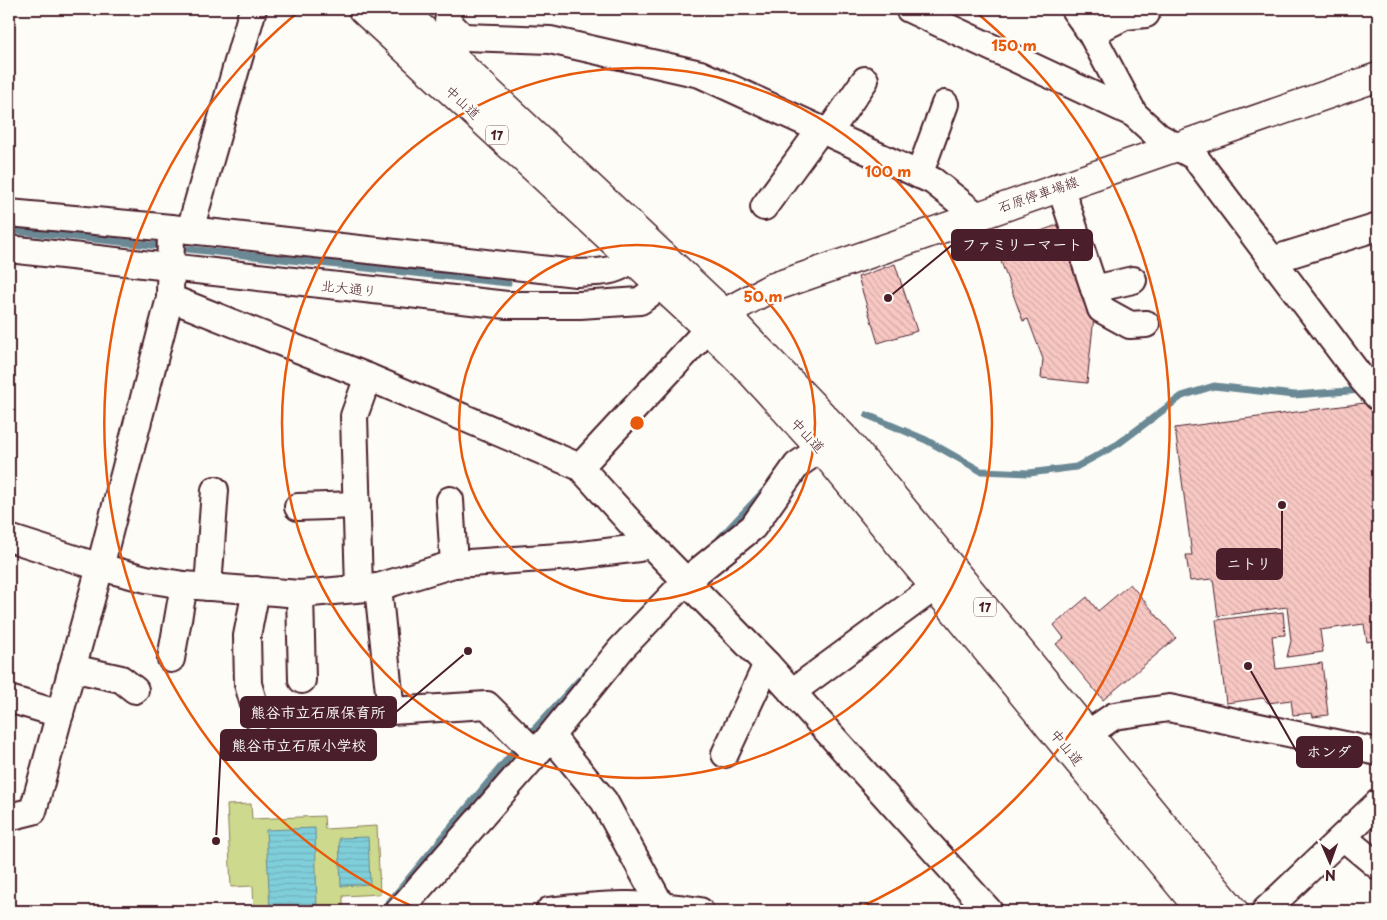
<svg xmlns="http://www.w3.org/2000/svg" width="1387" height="920" font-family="'Playpen Sans','Klee One',sans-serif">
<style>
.grass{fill:#cdd98c;stroke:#8c7c5c}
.water{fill:url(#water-rules);stroke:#6a8995}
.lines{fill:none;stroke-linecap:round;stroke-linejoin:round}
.stream{stroke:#6a8995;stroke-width:7}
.building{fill:url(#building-back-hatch);stroke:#4a1f2b}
.minor-casing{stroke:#4a1f2b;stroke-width:30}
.major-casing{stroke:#4a1f2b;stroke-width:31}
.highway-casing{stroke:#4a1f2b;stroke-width:31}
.minor{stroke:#fdfcf7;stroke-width:26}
.major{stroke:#fdfcf7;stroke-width:28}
.highway{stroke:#fdfcf7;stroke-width:28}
.ring{fill:none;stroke:#e8590c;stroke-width:2.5}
.labels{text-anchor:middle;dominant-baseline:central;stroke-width:4.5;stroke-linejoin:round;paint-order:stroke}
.shield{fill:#fdfcf7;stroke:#806168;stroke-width:1}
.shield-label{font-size:12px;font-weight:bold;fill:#4a1f2b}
.street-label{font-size:14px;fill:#4a1f2b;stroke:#fdfcf7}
.centre{fill:#e8590c;stroke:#fdfcf7;stroke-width:2.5}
.ring-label{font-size:15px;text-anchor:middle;font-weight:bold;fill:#e8590c;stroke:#fdfcf7;stroke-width:4.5;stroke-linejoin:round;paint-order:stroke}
.leader{fill:none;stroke:#4a1f2b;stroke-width:2}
.callout-dot{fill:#4a1f2b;stroke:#fdfcf7;stroke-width:2}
.callout{fill:#4a1f2b;stroke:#4a1f2b;stroke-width:2}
.callout-label{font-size:15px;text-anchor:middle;font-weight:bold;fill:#fff}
</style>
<defs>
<pattern id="water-rules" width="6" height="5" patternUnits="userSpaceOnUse" patternTransform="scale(1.25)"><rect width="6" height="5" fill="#7fcfdb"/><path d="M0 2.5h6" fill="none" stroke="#6fb1bc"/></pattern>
<pattern id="building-back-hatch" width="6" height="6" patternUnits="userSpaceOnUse" patternTransform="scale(1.25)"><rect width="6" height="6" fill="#f8c8c3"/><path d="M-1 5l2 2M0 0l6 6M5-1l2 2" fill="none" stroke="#d6aba8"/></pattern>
</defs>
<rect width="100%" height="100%" fill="#fdfcf7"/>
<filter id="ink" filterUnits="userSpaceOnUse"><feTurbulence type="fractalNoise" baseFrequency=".02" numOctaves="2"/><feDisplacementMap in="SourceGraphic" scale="10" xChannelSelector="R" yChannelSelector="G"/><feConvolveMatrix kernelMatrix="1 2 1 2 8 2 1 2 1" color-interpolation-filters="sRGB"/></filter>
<g filter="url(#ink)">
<polygon class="grass" points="251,804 252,819 324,816 325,829 377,826 380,894 343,896 343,911 254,911 253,886 231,887 227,805"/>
<g class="water">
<polygon points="315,828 317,911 270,911 266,830"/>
<polygon points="368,837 370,884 341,886 339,838"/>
</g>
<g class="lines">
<g class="stream">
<polyline points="9,230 508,283"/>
<polyline points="867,415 926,440 981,471 1029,473 1076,467 1118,444 1182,396 1214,386 1294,395 1363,390"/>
<polyline points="720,538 764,491"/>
<polyline points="527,737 592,666"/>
<polyline points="382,911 519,745"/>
</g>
</g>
<g class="building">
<polygon points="1060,224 1094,316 1087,383 1041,378 1043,359 1028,319 1023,321 999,256 1008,252 1005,244"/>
<polygon points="895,264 917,331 878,343 858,277"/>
<polygon points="1372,402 1374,420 1378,419 1378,640 1367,642 1364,624 1320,630 1323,652 1287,657 1291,641 1287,607 1218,616 1213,579 1190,581 1186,555 1192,555 1175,428"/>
<polygon points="1130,584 1176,638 1103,700 1056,644 1064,638 1054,625 1087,597 1098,611"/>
<polygon points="1283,612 1285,635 1272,636 1276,669 1322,663 1328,715 1313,717 1312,713 1293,715 1291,700 1268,703 1263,698 1226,703 1216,620"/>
</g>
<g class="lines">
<defs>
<g id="minor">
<polyline points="450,9 448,22 463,37"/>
<polyline points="909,9 1134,114"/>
<polyline points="1074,9 1091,33 1134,114 1159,137 1194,156 1362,379 1378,397"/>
<polyline points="1091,33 1125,16 1146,14"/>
<polyline points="447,54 463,37 550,40 700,74 933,181 976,215"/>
<polyline points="829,132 865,80"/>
<polyline points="919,175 945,104"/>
<polyline points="1060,186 1101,309 1130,325 1146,324"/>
<polyline points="764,207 821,129"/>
<path d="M9,213L171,228L576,273C611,272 622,272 647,244"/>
<polyline points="171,228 170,298 368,377 580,467 647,541 767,664 989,911"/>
<polyline points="190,230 253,9"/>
<polyline points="9,249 507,305 580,305 640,301 660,286 674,270"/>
<polyline points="1272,260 1378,227"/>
<polyline points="1094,289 1133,280"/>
<polyline points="580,467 708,329"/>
<polyline points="450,500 454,564"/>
<polyline points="298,507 357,505"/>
<polyline points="9,538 100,567 146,579 184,585 300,594 378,587 454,564 574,556 639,548 647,541"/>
<polyline points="208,587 215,490"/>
<polyline points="378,587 391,711 487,705 536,754"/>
<polyline points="359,588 354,416 368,377"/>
<polyline points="256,590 247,636 248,684 258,718"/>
<polyline points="300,594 302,680"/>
<polyline points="171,659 184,585"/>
<polyline points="72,668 121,679 135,690"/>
<polyline points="792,692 936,586"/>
<polyline points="9,699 60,714"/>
<polyline points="1089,733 1114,716 1169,708 1378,752"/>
<polyline points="551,736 604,801 664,911"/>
<polyline points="725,754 767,664"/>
<polyline points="9,817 33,811 100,567 170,298"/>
<polyline points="1343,837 1378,866"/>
<polyline points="399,911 536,754 621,649 686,581 753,527 797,465 820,449"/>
<path d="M549,911C603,904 645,902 700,911"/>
<polyline points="1265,911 1378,803"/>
</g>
<polyline id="major" points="708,329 724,313 771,288 1378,77"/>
<g id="highway">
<polyline points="362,9 708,329 748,369 827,456 1201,911"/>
<polyline points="401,9 724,313 848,442 1234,911"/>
</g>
</defs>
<use href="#minor" class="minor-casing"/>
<use href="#major" class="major-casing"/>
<use href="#highway" class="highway-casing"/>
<use href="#minor" class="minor"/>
<use href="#major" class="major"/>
<use href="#highway" class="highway"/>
</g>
</g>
<g class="ring">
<circle cx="637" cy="423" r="178"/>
<circle cx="637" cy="423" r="355"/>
<path d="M420 910A533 533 0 0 1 302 9M972 9A533 533 0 0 1 854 910"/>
</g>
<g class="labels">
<g class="shield">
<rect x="486" y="125.5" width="22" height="19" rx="4"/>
<rect x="974" y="597.5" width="22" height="19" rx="4"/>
</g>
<g class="shield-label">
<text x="497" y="135">17</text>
<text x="985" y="607">17</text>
</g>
<g class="street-label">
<text transform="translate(463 102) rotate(43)">中山道</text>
<text transform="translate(1038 194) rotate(-19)">石原停車場線</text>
<text transform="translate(349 288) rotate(6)">北大通り</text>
<text transform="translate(808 435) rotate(47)">中山道</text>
<text transform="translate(1067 747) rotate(51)">中山道</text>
</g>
</g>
<circle cx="637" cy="423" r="8" class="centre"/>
<g class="ring-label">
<text x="1014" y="51">150 m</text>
<text x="888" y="177">100 m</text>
<text x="763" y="302">50 m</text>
</g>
<path class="leader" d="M888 298L952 245M1282 505L1282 564M468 651L396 712M216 841L221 745M1248 666L1297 752"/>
<g class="callout-dot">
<circle cx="888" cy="298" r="5"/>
<circle cx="1282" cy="505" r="5"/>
<circle cx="468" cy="651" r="5"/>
<circle cx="216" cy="841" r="5"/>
<circle cx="1248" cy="666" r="5"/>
</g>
<g class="callout">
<rect x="952" y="230" width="140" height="30" rx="5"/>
<rect x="1217" y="549" width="65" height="30" rx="5"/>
<rect x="241" y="697" width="155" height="30" rx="5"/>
<rect x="221" y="730" width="155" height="30" rx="5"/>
<rect x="1297" y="737" width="65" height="30" rx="5"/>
</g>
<g class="callout-label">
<text x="1022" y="250">ファミリーマート</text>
<text x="1249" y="569">ニトリ</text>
<text x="318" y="718">熊谷市立石原保育所</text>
<text x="299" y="751">熊谷市立石原小学校</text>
<text x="1329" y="757">ホンダ</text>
</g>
<rect width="1387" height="920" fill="none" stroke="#fdfcf7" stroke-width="30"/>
<rect x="15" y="15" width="1357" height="890" fill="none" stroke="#4a1f2b" stroke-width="2" filter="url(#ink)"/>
<g transform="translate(1330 862) rotate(178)" stroke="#fdfcf7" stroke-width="4" paint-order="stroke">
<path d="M0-4L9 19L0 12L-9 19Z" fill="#4a1f2b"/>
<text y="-8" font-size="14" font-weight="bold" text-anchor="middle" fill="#4a1f2b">N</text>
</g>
</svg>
